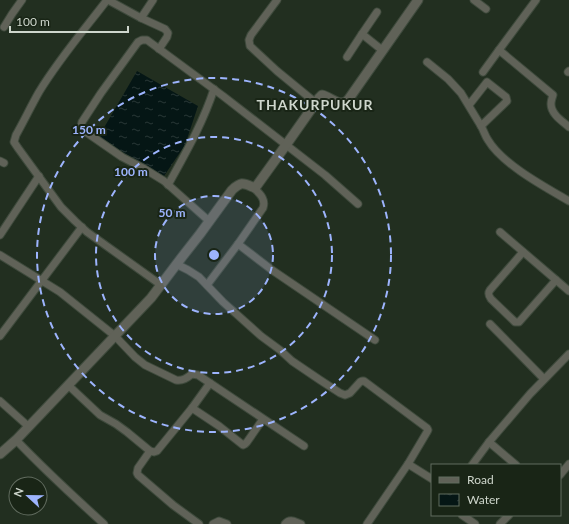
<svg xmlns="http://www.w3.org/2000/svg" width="569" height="524" font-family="Lato,sans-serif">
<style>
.water{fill:url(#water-ripples)}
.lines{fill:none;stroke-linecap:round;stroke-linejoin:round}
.minor-casing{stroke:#3e4a3c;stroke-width:9}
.tertiary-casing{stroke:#3e4a3c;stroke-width:11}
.minor{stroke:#606258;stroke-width:7}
.tertiary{stroke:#606258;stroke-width:9}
.ring{fill:none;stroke:#9db4fd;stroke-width:2;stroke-dasharray:7 5}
.labels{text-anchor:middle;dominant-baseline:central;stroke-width:4;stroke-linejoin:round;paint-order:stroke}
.district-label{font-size:14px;font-weight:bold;letter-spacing:1px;fill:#ced6cc;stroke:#192516}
.centre{fill:#9db4fd;stroke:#192516;stroke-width:2}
.ring-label{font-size:12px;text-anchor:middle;font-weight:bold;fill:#9db4fd;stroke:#192516;stroke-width:4;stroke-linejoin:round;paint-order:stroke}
</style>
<defs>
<pattern id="water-ripples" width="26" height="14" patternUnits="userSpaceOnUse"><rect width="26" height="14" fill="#051615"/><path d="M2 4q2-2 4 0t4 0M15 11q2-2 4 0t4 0" fill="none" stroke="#283736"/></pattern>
</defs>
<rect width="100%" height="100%" fill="#222f20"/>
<polygon class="water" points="137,71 198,106 185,145 162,179 98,138"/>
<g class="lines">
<defs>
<g id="minor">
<path d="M107,0C84,30 59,59 39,92C31,106 24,121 16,135L14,142L18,148L61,207L75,221L87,232L108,247L161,285"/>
<polyline points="108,0 141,18 165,29 168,33 167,37 159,49"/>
<polyline points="277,0 251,35 249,40 250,46 277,71 316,103"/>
<polyline points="474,0 486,9"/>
<polyline points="377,12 362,34 382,50"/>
<polyline points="141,18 153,0"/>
<polyline points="4,27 12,14 22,0"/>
<polyline points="499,50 536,0"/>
<polyline points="347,57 362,34"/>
<polyline points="427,62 448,79 461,93 481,126 505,103 507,101 506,97 487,82 469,105"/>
<path d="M483,72L499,50L553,95C552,98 551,101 551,104C551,114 562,121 569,127"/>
<polyline points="568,72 569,71"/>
<path d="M481,126C484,131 485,136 488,140C502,164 545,187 569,201"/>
<polyline points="0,161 4,163"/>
<path d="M168,185C185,154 203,123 214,89"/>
<polyline points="209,221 164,181 143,168 122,157 83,130 81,127 82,122 101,93 138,42 142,40 147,40 223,96 325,175 358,204"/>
<polyline points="500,232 569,291"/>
<polyline points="0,235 39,176"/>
<polyline points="238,244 272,270 375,340"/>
<path d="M523,252L490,290C488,293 488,295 491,299L513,320L515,322H519L556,280"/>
<path d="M0,255L60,292L115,336L135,357L145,365L176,380C183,381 187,378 192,374L198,375L304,446"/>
<polyline points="176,264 188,270 199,277 223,302 261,336 280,350 292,361 320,380 340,393 345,395 350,393 360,382 362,381 364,381 427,428 428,430 427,432 408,464 367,524"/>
<path d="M207,285L238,244L263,208C266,199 260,194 254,188"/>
<polyline points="490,324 544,379"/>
<polyline points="0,336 82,227"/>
<polyline points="68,385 100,415 116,424 127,432 150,451 154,452 157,451 192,408 210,383"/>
<polyline points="0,401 28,426"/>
<polyline points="192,408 219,426 243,445 245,444 247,442 263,419"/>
<path d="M16,440C44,469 74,497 104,524"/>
<polyline points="489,442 516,465"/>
<polyline points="150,451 138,468 137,473 138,475 173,505 199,524"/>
<polyline points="408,464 432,479"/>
<polyline points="472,465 489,442 530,394 569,354"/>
<polyline points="560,475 569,464"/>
<polyline points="462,515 475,524"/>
<polyline points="213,524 219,521 227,524"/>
<path d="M285,524C290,518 295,522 301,524"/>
<polyline points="500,524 509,515"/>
</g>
<path id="tertiary" d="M0,454L16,440L151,298L182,257L200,234L232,190C242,181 243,183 255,188L286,145L319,98L322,95C331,97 340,108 348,100L418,0"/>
</defs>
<use href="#minor" class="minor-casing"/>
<use href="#tertiary" class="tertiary-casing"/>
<use href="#minor" class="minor"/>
<use href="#tertiary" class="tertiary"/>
</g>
<circle cx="214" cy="255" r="59" fill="#9db4fd" fill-opacity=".12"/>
<g class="ring">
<circle cx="214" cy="255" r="59"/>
<circle cx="214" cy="255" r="118"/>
<circle cx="214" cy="255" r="177"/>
</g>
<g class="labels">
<g class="district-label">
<text x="315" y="104">THAKURPUKUR</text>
</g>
</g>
<circle cx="214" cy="255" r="6" class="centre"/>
<g class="ring-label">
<text x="89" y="134">150 m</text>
<text x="131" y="176">100 m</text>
<text x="172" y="217">50 m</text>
</g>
<rect x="431" y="464" width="130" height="52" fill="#192516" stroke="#616c5f"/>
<rect x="439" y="477" width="20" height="6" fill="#606258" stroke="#616c5f"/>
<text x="467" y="484" font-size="12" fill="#ced6cc">Road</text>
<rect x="439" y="494" width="20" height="12" fill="url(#water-ripples)" stroke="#616c5f"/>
<text x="467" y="504" font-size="12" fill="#ced6cc">Water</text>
<g transform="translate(28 496) rotate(292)"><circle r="19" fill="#192516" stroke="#616c5f"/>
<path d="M0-3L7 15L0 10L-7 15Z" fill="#9db4fd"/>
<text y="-6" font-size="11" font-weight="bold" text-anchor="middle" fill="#ced6cc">N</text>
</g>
<path d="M10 26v6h118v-6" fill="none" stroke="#ced6cc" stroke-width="2"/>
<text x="16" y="26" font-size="12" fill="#ced6cc" stroke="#192516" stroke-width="3" paint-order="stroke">100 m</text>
</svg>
